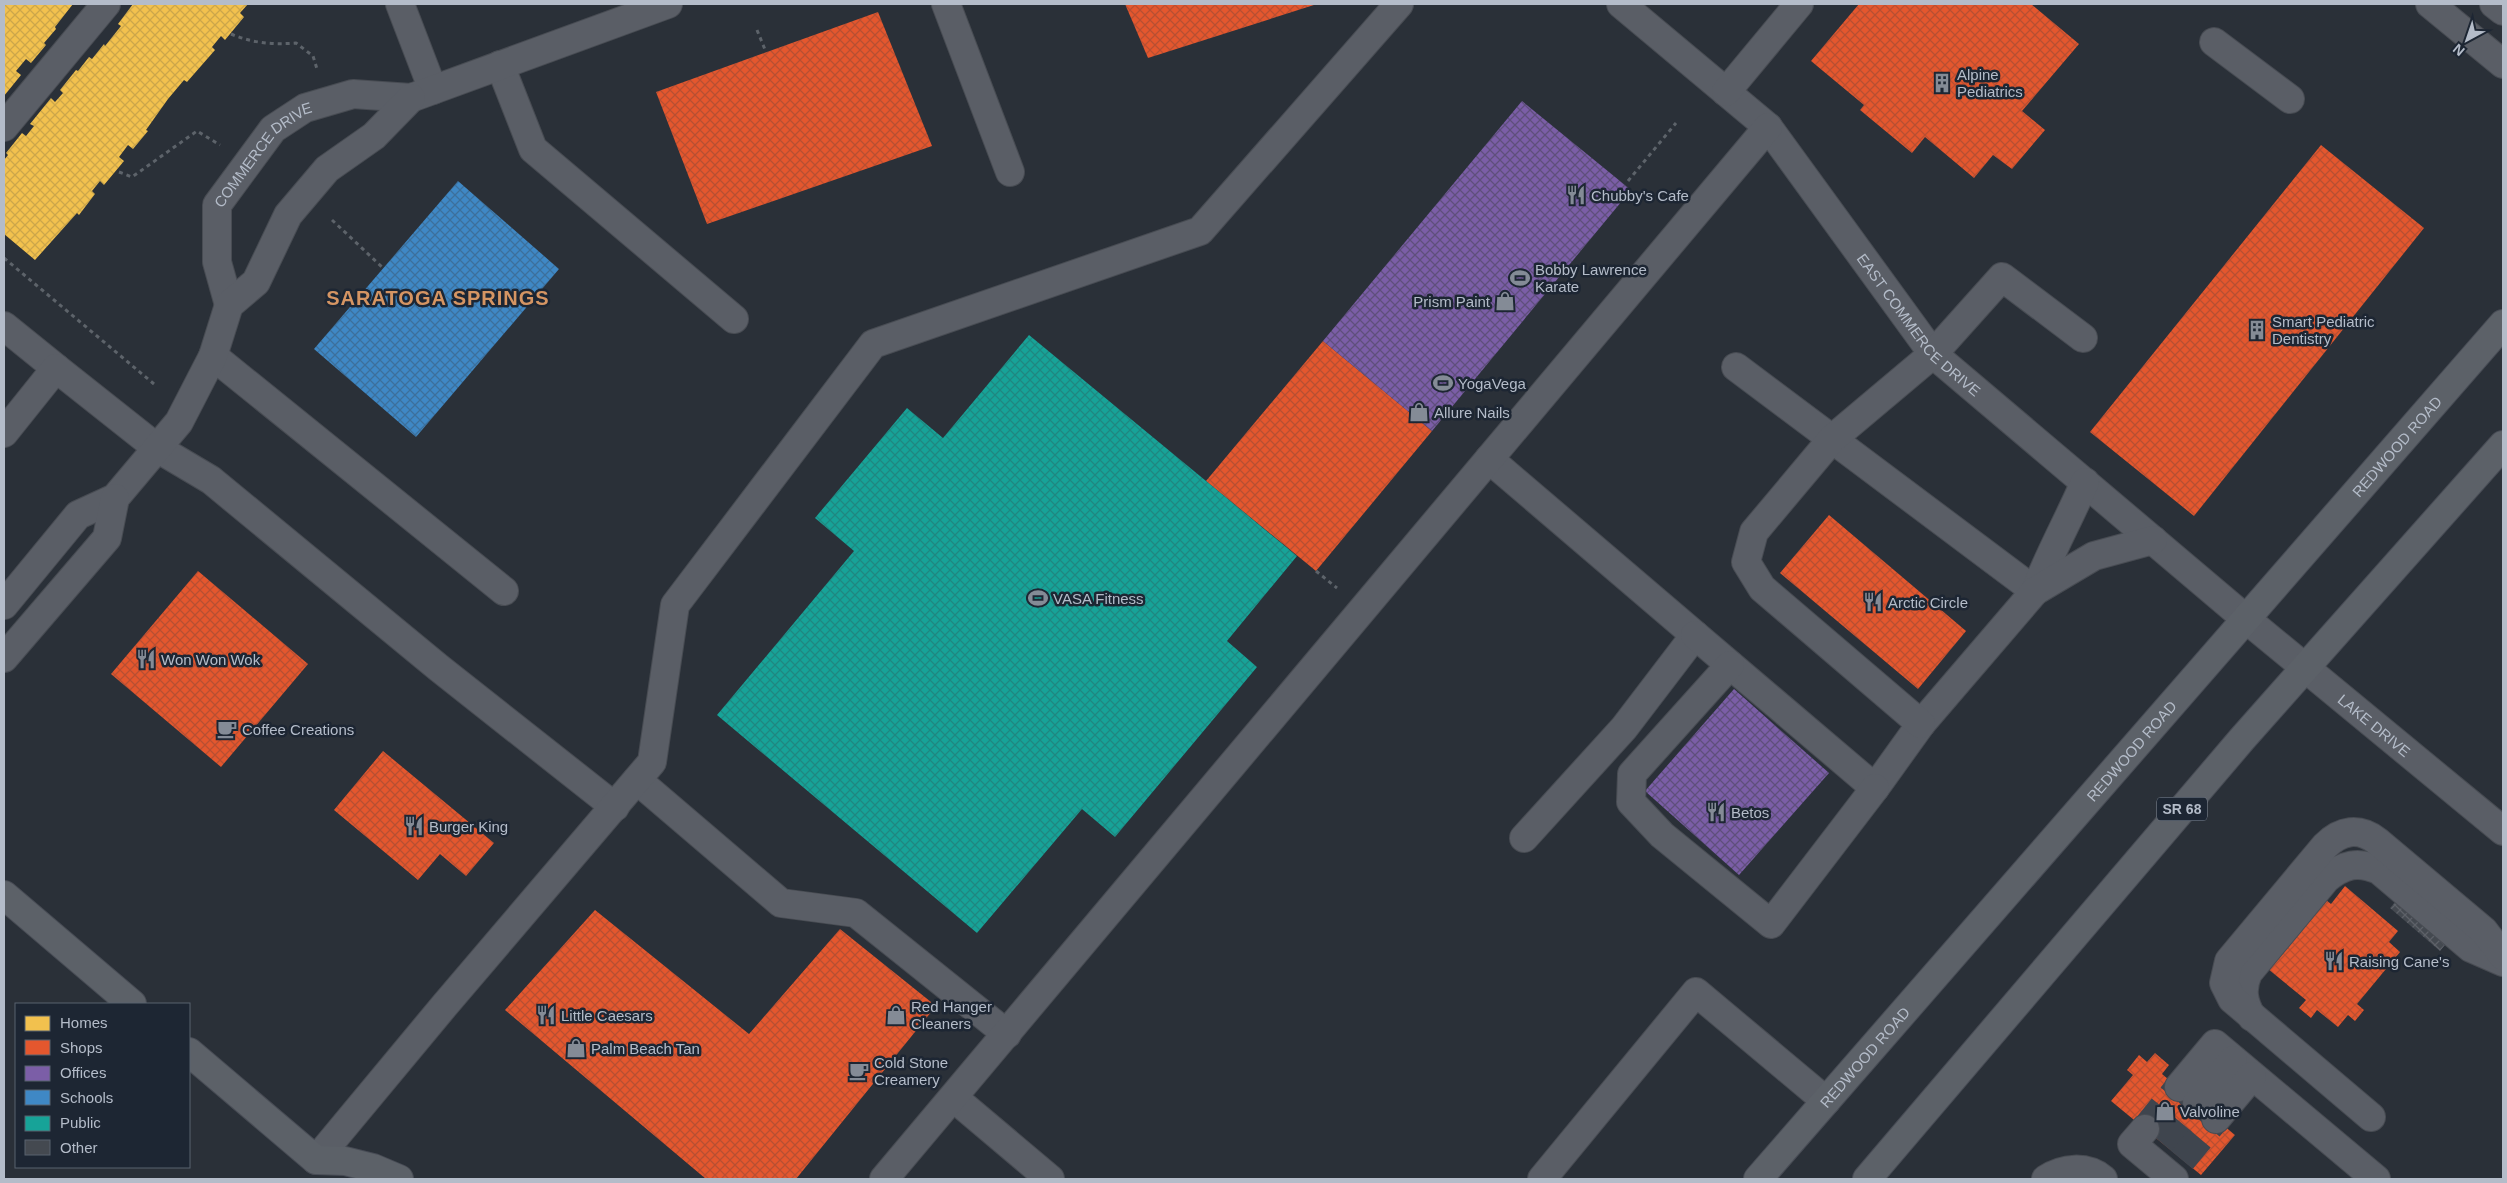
<svg xmlns="http://www.w3.org/2000/svg" width="2507" height="1183" font-family="Arial,sans-serif">
<style>
.homes{fill:url(#homes-cross-hatch)}
.shops{fill:url(#shops-cross-hatch)}
.offices{fill:url(#offices-cross-hatch)}
.schools{fill:url(#schools-cross-hatch)}
.public{fill:url(#public-cross-hatch)}
.building{fill:url(#building-cross-hatch)}
.lines{fill:none;stroke-linecap:round;stroke-linejoin:round}
.minor-tunnel{stroke:#3f454e;stroke-width:28;stroke-dasharray:28 14;stroke-linecap:butt}
.minor-casing{stroke:#484c53;stroke-width:30}
.major-casing{stroke:#484c55;stroke-width:30}
.path{stroke:#5d636a;stroke-width:3;stroke-dasharray:4 4;stroke-linecap:butt}
.minor{stroke:#5a5e66;stroke-width:28}
.major{stroke:#5c6168;stroke-width:28}
.labels{text-anchor:middle;dominant-baseline:central;stroke-width:5;stroke-linejoin:round;paint-order:stroke}
.shield{fill:#1d2633;stroke:#878f9c;stroke-width:1}
.shield-label{font-size:14px;font-weight:bold;fill:#b4bcc9}
.poi-label{font-size:15px;fill:#b4bcc9;stroke:#1d2633;text-anchor:start}
.street-label{font-size:15px;fill:#b4bcc9;stroke:#1d2633}
.district-label{font-size:20px;font-weight:bold;letter-spacing:1px;fill:#d59563;stroke:#1d2633}
</style>
<defs>
<pattern id="homes-cross-hatch" width="8" height="8" patternUnits="userSpaceOnUse" patternTransform="scale(1.25)"><rect width="8" height="8" fill="#f2c14e"/><path d="M0 0l8 8M0 8l8-8" fill="none" stroke="#cca64a"/></pattern>
<pattern id="shops-cross-hatch" width="8" height="8" patternUnits="userSpaceOnUse" patternTransform="scale(1.25)"><rect width="8" height="8" fill="#e4572e"/><path d="M0 0l8 8M0 8l8-8" fill="none" stroke="#b84f32"/></pattern>
<pattern id="offices-cross-hatch" width="8" height="8" patternUnits="userSpaceOnUse" patternTransform="scale(1.25)"><rect width="8" height="8" fill="#7b5ea7"/><path d="M0 0l8 8M0 8l8-8" fill="none" stroke="#5f4f7c"/></pattern>
<pattern id="schools-cross-hatch" width="8" height="8" patternUnits="userSpaceOnUse" patternTransform="scale(1.25)"><rect width="8" height="8" fill="#3f88c5"/><path d="M0 0l8 8M0 8l8-8" fill="none" stroke="#3c709c"/></pattern>
<pattern id="public-cross-hatch" width="8" height="8" patternUnits="userSpaceOnUse" patternTransform="scale(1.25)"><rect width="8" height="8" fill="#17a398"/><path d="M0 0l8 8M0 8l8-8" fill="none" stroke="#1f8881"/></pattern>
<pattern id="building-cross-hatch" width="8" height="8" patternUnits="userSpaceOnUse" patternTransform="scale(1.25)"><rect width="8" height="8" fill="#444950"/><path d="M0 0l8 8M0 8l8-8" fill="none" stroke="#5d6168"/></pattern>
</defs>
<rect width="100%" height="100%" fill="#2a3038"/>
<g class="homes">
<polygon points="4,4 73,4 55,27 56,29 44,43 46,45 31,63 26,59 16,71 21,75 4,96"/>
<polygon points="133,4 248,4 240,13 244,17 225,40 221,36 212,47 215,50 187,82 184,80 168,99 146,130 148,131 133,149 128,145 119,157 124,161 104,185 100,181 92,191 95,194 79,215 77,213 35,260 4,234 4,160 8,155 6,153 22,133 26,136 34,126 30,124 51,98 55,102 63,93 60,90 76,70 78,71 89,57 92,59 104,44 105,46 121,26 118,24"/>
</g>
<g class="shops">
<polygon points="1125,4 1317,4 1148,58"/>
<polygon points="1859,4 2031,4 2079,44 2022,111 2045,130 2012,169 1993,155 1974,178 1925,137 1912,153 1860,110 1864,105 1811,61"/>
<polygon points="878,12 932,146 707,224 656,92"/>
<polygon points="2321,145 2424,228 2194,516 2090,432"/>
<polygon points="1323,341 1432,431 1316,571 1206,481"/>
<polygon points="1829,515 1966,631 1918,689 1780,573"/>
<polygon points="198,571 308,664 221,767 111,674"/>
<polygon points="383,751 494,843 466,876 440,854 418,880 334,810"/>
<polygon points="2345,886 2398,931 2389,942 2400,952 2357,1004 2364,1010 2355,1021 2348,1015 2338,1027 2317,1010 2311,1018 2299,1008 2306,1000 2268,969 2326,900 2331,904"/>
<polygon points="595,910 749,1034 840,929 936,1006 796,1179 706,1179 505,1010"/>
<polygon points="2155,1053 2169,1065 2162,1074 2235,1135 2201,1175 2111,1101 2133,1075 2127,1070 2139,1055 2147,1062"/>
</g>
<g class="offices">
<polygon points="1522,101 1631,190 1432,431 1323,341"/>
<polygon points="1734,689 1829,773 1739,875 1645,791"/>
</g>
<polygon class="schools" points="458,181 559,269 416,437 314,349"/>
<polygon class="public" points="1029,335 1297,556 1227,641 1257,667 1115,837 1082,809 977,933 717,715 854,551 815,518 907,408 943,438"/>
<polygon class="building" points="2420,873 2470,915 2440,951 2390,908"/>
<g class="lines">
<g class="minor-tunnel">
<polyline points="2145,1129 2179,1087"/>
<polyline points="2163,1144 2197,1103"/>
<polyline points="2182,1160 2216,1119"/>
</g>
<defs>
<g id="minor">
<polyline points="400,4 433,90"/>
<polyline points="946,4 1010,172"/>
<path id="s1" d="M1621,4L1768,127L1933,354L2246,619L2503,831"/>
<polyline points="2430,4 2503,64"/>
<polyline points="2494,4 2503,11"/>
<polyline points="2214,42 2290,99"/>
<polyline points="500,65 533,149 734,319"/>
<polyline points="1726,92 1799,4"/>
<polyline points="4,127 106,4"/>
<path id="s2" d="M229,305L217,262V205L273,129L305,108L353,94L411,98L668,4"/>
<polyline points="4,326 56,368"/>
<polyline points="213,356 504,591"/>
<polyline points="1736,367 2035,591"/>
<polyline points="4,433 56,368 157,448 211,480 439,668 615,807"/>
<polyline points="1489,459 1695,635 1624,728 1524,838"/>
<path d="M2035,591C2050,553 2069,519 2085,482"/>
<polyline points="4,605 78,515 115,498 179,422 213,356 229,305 256,282 288,215 327,169 374,136 411,98"/>
<polyline points="1695,635 1875,788 1921,724 2035,591 2094,556 2153,540"/>
<polyline points="4,658 107,538 115,498"/>
<polyline points="1730,665 1632,774 1631,802 1662,835 1771,924 1875,788"/>
<polyline points="1921,724 1762,588 1746,562 1754,532 1832,439 1933,354 2002,277 2083,338"/>
<polyline points="637,780 781,903 856,913 1007,1034"/>
<path d="M2252,1017C2243,1002 2241,989 2248,973L2326,879C2344,864 2358,861 2379,870L2471,948L2503,962"/>
<polyline points="2179,1087 2215,1044 2376,1179"/>
<polyline points="954,1098 1050,1179"/>
<polyline points="2197,1103 2233,1060"/>
<path d="M2371,1117L2232,999L2224,983L2229,961L2325,846C2341,830 2359,827 2377,841L2484,931L2503,956"/>
<polyline points="2216,1119 2252,1076"/>
<polyline points="2145,1129 2132,1144 2174,1179"/>
<polyline points="316,1160 444,1006 652,762 675,605 873,344 1200,231 1399,4"/>
<polyline points="884,1179 1768,127"/>
<polyline points="1542,1179 1696,992 1826,1101"/>
<path d="M2046,1179C2063,1168 2086,1165 2103,1179"/>
</g>
<g id="major">
<polyline points="4,895 132,1004"/>
<polyline points="189,1052 316,1160 345,1161 373,1168 399,1179"/>
<path id="s3" d="M1758,1179L2503,324"/>
<polyline points="1867,1179 2242,739 2503,445"/>
</g>
</defs>
<use href="#minor" class="minor-casing"/>
<use href="#major" class="major-casing"/>
<g class="path">
<polyline points="757,30 766,52"/>
<path d="M231,34C252,43 273,45 296,43L313,56L317,69"/>
<polyline points="119,172 132,177 197,131 220,145"/>
<polyline points="1628,181 1676,123"/>
<polyline points="332,220 383,268"/>
<polyline points="4,258 154,384"/>
<polyline points="1316,571 1337,588"/>
</g>
<use href="#minor" class="minor"/>
<use href="#major" class="major"/>
</g>
<defs>
<symbol id="building-bare" viewBox="-9 -9 18 18"><path d="M-4-6H4V6H1V3H-1V6H-4ZM-2.5-4.3h1.7v1.8h-1.7ZM.8-4.3h1.7v1.8H.8ZM-2.5-1h1.7V.8h-1.7ZM.8-1h1.7V.8H.8Z" fill="#848b96" stroke="#1d2633" stroke-width="2.5" paint-order="stroke"/></symbol>
<symbol id="restaurant-bare" viewBox="-9 -9 18 18"><path d="M-5-6h1v4h1v-4h1v4h1v-4h1v5L-1.5 .5V6h-2V.5L-5-1ZM5-6V6H3V1.5H1.5Q1.5-4 5-6Z" fill="#848b96" stroke="#1d2633" stroke-width="2.5" paint-order="stroke"/></symbol>
<symbol id="stadium-bare" viewBox="-9 -9 18 18"><path d="M0-5a6.5 5 0 1 0 0 10a6.5 5 0 1 0 0-10ZM-3.5-1.8h7v3.6h-7Z" fill="#848b96" stroke="#1d2633" stroke-width="2.5" paint-order="stroke"/></symbol>
<symbol id="shop-bare" viewBox="-9 -9 18 18"><path d="M-5-2.5h2.3a2.7 3.5 0 0 1 5.4 0H5L5.5 6h-11ZM-1.5-2.5h3a1.5 2.3 0 0 0-3 0Z" fill="#848b96" stroke="#1d2633" stroke-width="2.5" paint-order="stroke"/></symbol>
<symbol id="cafe-bare" viewBox="-9 -9 18 18"><path d="M-5.5-4.5H6V0H3Q3 3.5 0 3.5H-2.5Q-5.5 3.5-5.5 0ZM3-3.2v2h1.7v-2ZM-6 4.5H4V6H-6Z" fill="#848b96" stroke="#1d2633" stroke-width="2.5" paint-order="stroke"/></symbol>
</defs>
<g fill-rule="evenodd">
<use href="#building-bare" x="1928" y="69" width="28" height="28"/>
<use href="#restaurant-bare" x="1562" y="181" width="28" height="28"/>
<use href="#stadium-bare" x="1506" y="264" width="28" height="28"/>
<use href="#shop-bare" x="1491" y="287" width="28" height="28"/>
<use href="#building-bare" x="2243" y="316" width="28" height="28"/>
<use href="#stadium-bare" x="1429" y="369" width="28" height="28"/>
<use href="#shop-bare" x="1405" y="398" width="28" height="28"/>
<use href="#stadium-bare" x="1024" y="584" width="28" height="28"/>
<use href="#restaurant-bare" x="1859" y="588" width="28" height="28"/>
<use href="#restaurant-bare" x="132" y="645" width="28" height="28"/>
<use href="#cafe-bare" x="213" y="715" width="28" height="28"/>
<use href="#restaurant-bare" x="1702" y="798" width="28" height="28"/>
<use href="#restaurant-bare" x="400" y="812" width="28" height="28"/>
<use href="#restaurant-bare" x="2320" y="947" width="28" height="28"/>
<use href="#restaurant-bare" x="532" y="1001" width="28" height="28"/>
<use href="#shop-bare" x="882" y="1001" width="28" height="28"/>
<use href="#shop-bare" x="562" y="1034" width="28" height="28"/>
<use href="#cafe-bare" x="845" y="1057" width="28" height="28"/>
<use href="#shop-bare" x="2151" y="1097" width="28" height="28"/>
</g>
<g class="labels">
<rect class="shield" x="2157" y="797.5" width="50" height="23" rx="4"/>
<g class="shield-label">
<text x="2182" y="809">SR 68</text>
</g>
<g class="poi-label">
<text x="1957" y="74">Alpine<tspan x="1957" dy="17">Pediatrics</tspan></text>
<text x="1591" y="195">Chubby's Cafe</text>
<text x="1535" y="269">Bobby Lawrence<tspan x="1535" dy="17">Karate</tspan></text>
<text x="1490" y="301" text-anchor="end">Prism Paint</text>
<text x="2272" y="321">Smart Pediatric<tspan x="2272" dy="17">Dentistry</tspan></text>
<text x="1458" y="383">YogaVega</text>
<text x="1434" y="412">Allure Nails</text>
<text x="1053" y="598">VASA Fitness</text>
<text x="1888" y="602">Arctic Circle</text>
<text x="161" y="659">Won Won Wok</text>
<text x="242" y="729">Coffee Creations</text>
<text x="1731" y="812">Betos</text>
<text x="429" y="826">Burger King</text>
<text x="2349" y="961">Raising Cane's</text>
<text x="911" y="1006">Red Hanger<tspan x="911" dy="17">Cleaners</tspan></text>
<text x="561" y="1015">Little Caesars</text>
<text x="591" y="1048">Palm Beach Tan</text>
<text x="874" y="1062">Cold Stone<tspan x="874" dy="17">Creamery</tspan></text>
<text x="2180" y="1111">Valvoline</text>
</g>
<g class="street-label">
<text stroke="none"><textPath href="#s2" startOffset="171">COMMERCE DRIVE</textPath></text>
<text stroke="none"><textPath href="#s1" startOffset="441">EAST COMMERCE DRIVE</textPath></text>
<text stroke="none"><textPath href="#s3" startOffset="972">REDWOOD ROAD</textPath></text>
<text stroke="none"><textPath href="#s1" startOffset="1049">LAKE DRIVE</textPath></text>
<text stroke="none"><textPath href="#s3" startOffset="568">REDWOOD ROAD</textPath></text>
<text stroke="none"><textPath href="#s3" startOffset="162">REDWOOD ROAD</textPath></text>
</g>
<g class="district-label">
<text x="438" y="298">SARATOGA SPRINGS</text>
</g>
</g>
<rect width="2507" height="1183" fill="none" stroke="#b4bcc9" stroke-width="10"/>
<rect x="15" y="1003" width="175" height="165" fill="#1d2633" stroke="#59626f"/>
<rect x="25" y="1016" width="25" height="15" fill="#f2c14e" stroke="#59626f"/>
<text x="60" y="1028" font-size="15" fill="#b4bcc9">Homes</text>
<rect x="25" y="1040" width="25" height="15" fill="#e4572e" stroke="#59626f"/>
<text x="60" y="1053" font-size="15" fill="#b4bcc9">Shops</text>
<rect x="25" y="1066" width="25" height="15" fill="#7b5ea7" stroke="#59626f"/>
<text x="60" y="1078" font-size="15" fill="#b4bcc9">Offices</text>
<rect x="25" y="1090" width="25" height="15" fill="#3f88c5" stroke="#59626f"/>
<text x="60" y="1103" font-size="15" fill="#b4bcc9">Schools</text>
<rect x="25" y="1116" width="25" height="15" fill="#17a398" stroke="#59626f"/>
<text x="60" y="1128" font-size="15" fill="#b4bcc9">Public</text>
<rect x="25" y="1140" width="25" height="15" fill="#444950" stroke="#59626f"/>
<text x="60" y="1153" font-size="15" fill="#b4bcc9">Other</text>
<g transform="translate(2467 40) rotate(220)" stroke="#1d2633" stroke-width="4" paint-order="stroke">
<path d="M0-4L9 19L0 12L-9 19Z" fill="#b4bcc9"/>
<text y="-8" font-size="14" font-weight="bold" text-anchor="middle" fill="#b4bcc9">N</text>
</g>
</svg>
